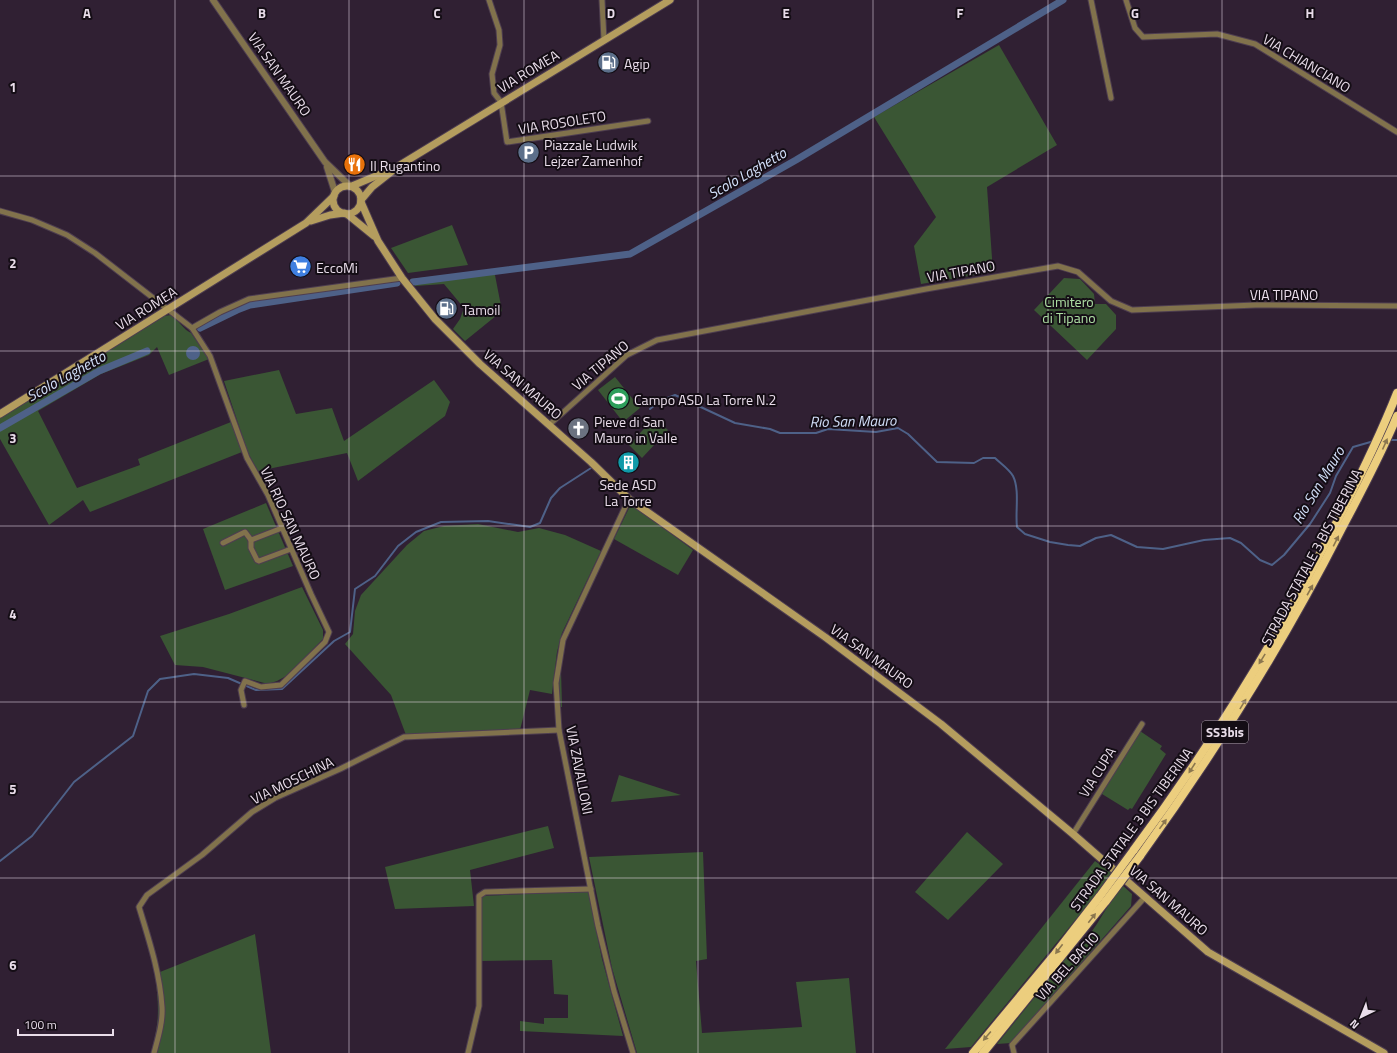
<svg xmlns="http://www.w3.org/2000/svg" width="1397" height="1053" font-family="'Titillium Web',sans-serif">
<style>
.green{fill:#3a5634}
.water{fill:#4e6188}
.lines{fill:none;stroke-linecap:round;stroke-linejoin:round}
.stream{stroke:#4e6188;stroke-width:2}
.canal{stroke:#4e6188;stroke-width:7}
.minor-casing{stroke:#4e3e50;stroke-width:7}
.tertiary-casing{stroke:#4e3e50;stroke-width:8}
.secondary-casing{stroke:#4e3e50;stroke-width:9}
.trunk-casing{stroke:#4e3e50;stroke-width:10}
.minor{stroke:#81724c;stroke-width:5}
.tertiary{stroke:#81724c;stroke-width:6}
.secondary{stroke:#b49d5e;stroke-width:7}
.trunk{stroke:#ecce7e;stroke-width:8}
.trunk-bridge-casing{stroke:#4e3e50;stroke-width:10;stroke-linecap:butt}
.trunk-bridge{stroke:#ecce7e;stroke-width:8}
.oneway{fill:#8b774f}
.grid{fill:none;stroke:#e9ddea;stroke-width:1;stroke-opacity:0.55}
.labels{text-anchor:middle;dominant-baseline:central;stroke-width:4;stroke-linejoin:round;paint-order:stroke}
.shield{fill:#140d15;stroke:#a99faa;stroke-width:1}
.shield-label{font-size:13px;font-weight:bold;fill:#e9ddea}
.poi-label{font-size:14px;fill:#e9ddea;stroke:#140d15;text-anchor:start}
.street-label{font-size:14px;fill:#e9ddea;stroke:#140d15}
.park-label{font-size:14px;fill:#afe1a5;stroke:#140d15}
.water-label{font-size:15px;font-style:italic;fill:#d3e0fa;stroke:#140d15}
.grid-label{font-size:13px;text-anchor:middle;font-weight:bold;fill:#e9ddea;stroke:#140d15;stroke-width:4;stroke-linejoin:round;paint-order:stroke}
</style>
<rect width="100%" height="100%" fill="#302033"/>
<g class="green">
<polygon points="999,45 1057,145 987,187 993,272 921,284 914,246 936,217 874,117"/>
<polygon points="452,225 468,265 408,273 391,248"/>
<polygon points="494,270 502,311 465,341 453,329 460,319 464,308 444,284 415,286 410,279"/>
<polygon points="1064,278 1080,279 1094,294 1095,304 1106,304 1116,315 1116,329 1087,360 1034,310"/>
<path d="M171,315C178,320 184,330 191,333L209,359L169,375L157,347L149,355L101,374L38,411L77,488L140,465L138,459L231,422L242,452L90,512L83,500L49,525L0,439V417L164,316Z"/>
<polygon points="279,370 296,414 332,408 344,441 434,380 450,402 445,416 358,481 347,453 258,471 248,453 224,381"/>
<polygon points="615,377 640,408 623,422 598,390"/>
<polygon points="654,418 668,430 642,458 629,445"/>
<polygon points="266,503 293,566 225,590 203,529"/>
<polygon points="631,504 693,550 678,575 614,539"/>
<polygon points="478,524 518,532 539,528 565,535 601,551 562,633 557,652 552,694 530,690 520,730 406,735 391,695 345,644 353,634 355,611 361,595 407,545 424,531 444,526"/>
<polygon points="302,587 323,630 323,639 288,675 277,681 268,684 203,667 175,665 160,636 229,614"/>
<polygon points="561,670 562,707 559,707 557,685"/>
<polygon points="1140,731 1162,746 1160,749 1166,754 1132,809 1130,808 1128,810 1102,794 1102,790"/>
<polygon points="619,775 681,795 611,802"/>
<polygon points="548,826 554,848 470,870 474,906 395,909 385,867"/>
<polygon points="967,832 1003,864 948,920 915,892"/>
<polygon points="703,852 707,959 696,961 702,1033 802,1027 796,982 849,978 856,1053 637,1053 612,968 589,857"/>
<polygon points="1095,861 1113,874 971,1047 945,1049"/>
<path d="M1122,885L1132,894L1131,906L1011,1043L997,1044L1067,957C1093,939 1103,910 1122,885Z"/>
<polygon points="588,891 602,959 623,1036 520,1031 520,1021 544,1024 544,1018 568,1018 568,995 554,994 552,960 480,961 481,896"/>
<path d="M255,934L271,1053H151C160,1020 159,1008 155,974Z"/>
</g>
<circle class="water" cx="193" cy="353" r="7"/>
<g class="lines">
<g class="stream">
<path d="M650,409L660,401L675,395L735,423L770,429L780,433H816L828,429L876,432L898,428L908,434L937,462L974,463L983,458H995C1000,463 1009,469 1013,476C1020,490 1015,512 1017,527L1025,534L1050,542L1068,545L1080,546L1096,538L1111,535L1137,547L1163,549L1204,540L1230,538L1241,543L1260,560L1272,565L1284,555L1310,524L1330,493L1336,476L1353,447L1374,441"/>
<polyline points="1388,440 1397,440"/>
<polyline points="0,861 32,836 74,782 133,736 148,691 160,679 194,674 228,678 256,690 282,689 334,641 350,632 355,589 375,576 398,546 416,532 441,522 488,521 530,527 540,523 551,498 560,488 591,468"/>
</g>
<g class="canal">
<polyline points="413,282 630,254 796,160 1063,0"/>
<polyline points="200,328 237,310 250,305 397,283"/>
<polyline points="0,428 99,371 147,351"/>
</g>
<defs>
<g id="minor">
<polyline points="489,0 499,30 500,45 492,74 494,93 501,102 507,142 648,121"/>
<polyline points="602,0 604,40"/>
<polyline points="1091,0 1111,98"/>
<polyline points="1126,0 1135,28 1143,37 1217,34 1255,44 1397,132"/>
<polyline points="0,211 32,220 67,235 95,253 192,328 210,356 247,458 268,495 311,594 329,632 325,642 281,685 261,687 245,681 241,690 244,705"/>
<polyline points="192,328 220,312 249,299 402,278"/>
<polyline points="549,425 627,355 657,340 926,289 1058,266 1078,272 1111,301 1132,310 1256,305 1397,306"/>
<polyline points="629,499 563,640 556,683 559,730 598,926 614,991 633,1053"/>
<polyline points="251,540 251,548 257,560 259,561 291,549"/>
<polyline points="223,543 245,532 251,540 282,528"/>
<polyline points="1073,834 1142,724"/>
<path d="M154,1053C158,1038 163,1022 162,1007C160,973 149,940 139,907L147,895L202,855L252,812L275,798L340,769L404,737L559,730"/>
<polyline points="468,1053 479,1006 479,896 485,892 591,889"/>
<polyline points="1014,1053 1012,1045 1145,897"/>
</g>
<g id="tertiary">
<polyline points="213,0 325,162 350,186"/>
<polyline points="327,167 335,192"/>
</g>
<g id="secondary">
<polyline points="352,186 383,173"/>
<circle cx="347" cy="200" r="14"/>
<polyline points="361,200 372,187 400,165 670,0"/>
<polyline points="361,202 378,241 402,278 435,319 480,364 591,462 629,499 825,637 941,724 1073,834 1208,952 1384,1053"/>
<polyline points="347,214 374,236"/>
<polyline points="311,221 330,215 344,213"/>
<polyline points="0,414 306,223 334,196"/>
</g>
<g id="trunk">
<path d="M1133,851C1208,750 1274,644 1331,533C1355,487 1378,441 1397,393"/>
<path d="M1140,856C1215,752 1283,644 1341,530C1361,492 1381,455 1397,416"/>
<polyline points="973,1053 1055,954 1100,896"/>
<polyline points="983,1053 1106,901"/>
</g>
</defs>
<use href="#minor" class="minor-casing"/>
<use href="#tertiary" class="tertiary-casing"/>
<use href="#secondary" class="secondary-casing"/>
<use href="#trunk" class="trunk-casing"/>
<use href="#minor" class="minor"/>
<use href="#tertiary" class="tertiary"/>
<use href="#secondary" class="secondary"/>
<use href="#trunk" class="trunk"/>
<defs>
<g id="trunk-bridge">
<polyline points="1100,896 1133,851"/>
<polyline points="1106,901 1140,856"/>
</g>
</defs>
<use href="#trunk-bridge" class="trunk-bridge-casing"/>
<use href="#trunk-bridge" class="trunk-bridge"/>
</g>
<defs><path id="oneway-solid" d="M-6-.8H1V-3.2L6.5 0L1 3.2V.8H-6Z"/></defs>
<g class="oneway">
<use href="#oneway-solid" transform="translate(1385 444) rotate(-66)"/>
<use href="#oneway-solid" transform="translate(1336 541) rotate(-63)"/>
<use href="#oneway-solid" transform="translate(1310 590) rotate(-61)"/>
<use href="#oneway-solid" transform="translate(1262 659) rotate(122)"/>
<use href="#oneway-solid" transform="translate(1243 704) rotate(-59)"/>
<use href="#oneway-solid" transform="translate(1192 768) rotate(123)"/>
<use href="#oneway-solid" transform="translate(1163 824) rotate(-54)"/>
<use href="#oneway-solid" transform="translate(1092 918) rotate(-52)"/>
<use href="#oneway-solid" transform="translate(1059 949) rotate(127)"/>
<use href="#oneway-solid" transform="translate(987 1036) rotate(130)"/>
</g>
<path class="grid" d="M175,0V1053M349,0V1053M524,0V1053M698,0V1053M873,0V1053M1048,0V1053M1222,0V1053M0,176H1397M0,351H1397M0,526H1397M0,702H1397M0,878H1397"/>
<defs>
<symbol id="fuel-disc" viewBox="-11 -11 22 22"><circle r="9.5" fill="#5c6f8a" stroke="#140d15"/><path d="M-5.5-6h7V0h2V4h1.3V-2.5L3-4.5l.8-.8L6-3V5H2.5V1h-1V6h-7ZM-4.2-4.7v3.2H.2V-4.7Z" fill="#fff"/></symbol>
<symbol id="parking-disc" viewBox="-11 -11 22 22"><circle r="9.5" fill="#5c6f8a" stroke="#140d15"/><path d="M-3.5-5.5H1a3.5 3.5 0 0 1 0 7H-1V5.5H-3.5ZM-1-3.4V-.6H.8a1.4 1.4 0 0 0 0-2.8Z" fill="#fff"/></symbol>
<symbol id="restaurant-disc" viewBox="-11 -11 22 22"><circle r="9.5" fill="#e8710a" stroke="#140d15"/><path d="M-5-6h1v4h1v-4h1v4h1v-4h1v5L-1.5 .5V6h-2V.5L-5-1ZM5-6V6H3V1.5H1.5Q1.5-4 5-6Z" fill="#fff"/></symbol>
<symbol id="supermarket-disc" viewBox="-11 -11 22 22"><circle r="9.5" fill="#3f7fe0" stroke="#140d15"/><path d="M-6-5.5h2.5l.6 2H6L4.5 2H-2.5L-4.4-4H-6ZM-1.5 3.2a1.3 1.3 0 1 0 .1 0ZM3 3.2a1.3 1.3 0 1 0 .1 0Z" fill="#fff"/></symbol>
<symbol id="stadium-disc" viewBox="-11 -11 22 22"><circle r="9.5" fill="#2e9e5b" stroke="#140d15"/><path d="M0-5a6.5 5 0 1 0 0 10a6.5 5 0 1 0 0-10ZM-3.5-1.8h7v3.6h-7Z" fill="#fff"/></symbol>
<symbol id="church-disc" viewBox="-11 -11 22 22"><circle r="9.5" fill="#6b7280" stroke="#140d15"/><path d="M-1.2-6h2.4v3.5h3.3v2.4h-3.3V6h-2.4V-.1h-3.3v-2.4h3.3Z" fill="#fff"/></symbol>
<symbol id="building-disc" viewBox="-11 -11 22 22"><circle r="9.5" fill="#0f9aa8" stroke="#140d15"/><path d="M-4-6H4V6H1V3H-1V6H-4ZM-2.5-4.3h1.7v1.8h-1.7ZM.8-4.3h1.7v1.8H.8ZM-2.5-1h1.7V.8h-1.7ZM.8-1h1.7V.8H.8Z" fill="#fff"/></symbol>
</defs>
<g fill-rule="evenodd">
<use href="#fuel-disc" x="596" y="50" width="25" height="25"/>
<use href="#parking-disc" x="516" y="140" width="25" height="25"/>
<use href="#restaurant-disc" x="342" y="152" width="25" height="25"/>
<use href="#supermarket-disc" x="288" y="254" width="25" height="25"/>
<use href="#fuel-disc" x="434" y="296" width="25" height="25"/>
<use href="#stadium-disc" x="606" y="386" width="25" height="25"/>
<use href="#church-disc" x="566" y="416" width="25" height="25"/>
<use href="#building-disc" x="616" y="450" width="25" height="25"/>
</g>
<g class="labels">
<rect class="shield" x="1202" y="721" width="46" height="22" rx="3"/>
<g class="shield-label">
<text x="1225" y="732">SS3bis</text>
</g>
<g class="poi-label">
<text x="624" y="63">Agip</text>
<text x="544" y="144">Piazzale Ludwik<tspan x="544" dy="16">Lejzer Zamenhof</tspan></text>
<text x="370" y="165">Il Rugantino</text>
<text x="316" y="267">EccoMi</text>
<text x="462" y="309">Tamoil</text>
<text x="634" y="399">Campo ASD La Torre N.2</text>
<text x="594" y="421">Pieve di San<tspan x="594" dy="16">Mauro in Valle</tspan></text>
<text x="628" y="484" text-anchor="middle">Sede ASD<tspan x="628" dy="16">La Torre</tspan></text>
</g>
<g class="street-label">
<text transform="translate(1307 63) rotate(31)">VIA CHIANCIANO</text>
<text transform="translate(528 71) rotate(-31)">VIA ROMEA</text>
<text transform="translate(280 74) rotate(55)">VIA SAN MAURO</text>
<text transform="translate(562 122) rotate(-9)">VIA ROSOLETO</text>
<text transform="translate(961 271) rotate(-10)">VIA TIPANO</text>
<text x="1284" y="294">VIA TIPANO</text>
<text transform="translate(146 308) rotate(-32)">VIA ROMEA</text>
<text transform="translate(600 365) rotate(-40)">VIA TIPANO</text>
<text transform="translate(523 384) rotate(41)">VIA SAN MAURO</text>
<text transform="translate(291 523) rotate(65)">VIA RIO SAN MAURO</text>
<text transform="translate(1311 557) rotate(-62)">STRADA STATALE 3 BIS TIBERINA</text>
<text transform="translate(872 656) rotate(36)">VIA SAN MAURO</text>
<text transform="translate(580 770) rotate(79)">VIA ZAVALLONI</text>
<text transform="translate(1097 772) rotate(-58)">VIA CUPA</text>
<text transform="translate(292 780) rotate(-26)">VIA MOSCHINA</text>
<text transform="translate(1131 829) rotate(-54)">STRADA STATALE 3 BIS TIBERINA</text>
<text transform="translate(1169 900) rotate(41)">VIA SAN MAURO</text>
<text transform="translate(1067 966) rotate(-48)">VIA BEL BACIO</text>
</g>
<g class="park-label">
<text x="1069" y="301">Cimitero<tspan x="1069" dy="16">di Tipano</tspan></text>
</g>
<g class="water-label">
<text transform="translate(747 173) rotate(-30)">Scolo Laghetto</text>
<text transform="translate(66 376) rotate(-29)">Scolo Laghetto</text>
<text transform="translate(853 421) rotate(-1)">Rio San Mauro</text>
<text transform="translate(1318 485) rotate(-59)">Rio San Mauro</text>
</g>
</g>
<g class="grid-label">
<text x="87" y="18">A</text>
<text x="262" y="18">B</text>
<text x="437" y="18">C</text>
<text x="611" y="18">D</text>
<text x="786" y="18">E</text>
<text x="960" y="18">F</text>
<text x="1135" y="18">G</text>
<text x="1310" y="18">H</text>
<text x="13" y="92">1</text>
<text x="13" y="268">2</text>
<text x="13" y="443">3</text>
<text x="13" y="619">4</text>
<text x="13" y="794">5</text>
<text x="13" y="970">6</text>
</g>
<g transform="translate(1361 1017) rotate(223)" stroke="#140d15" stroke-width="3" paint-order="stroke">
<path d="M0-3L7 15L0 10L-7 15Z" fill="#e9ddea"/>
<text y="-6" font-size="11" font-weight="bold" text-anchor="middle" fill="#e9ddea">N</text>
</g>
<path d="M18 1029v6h95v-6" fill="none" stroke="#e9ddea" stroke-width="2"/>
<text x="24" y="1029" font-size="12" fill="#e9ddea" stroke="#140d15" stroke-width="3" paint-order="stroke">100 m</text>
</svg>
